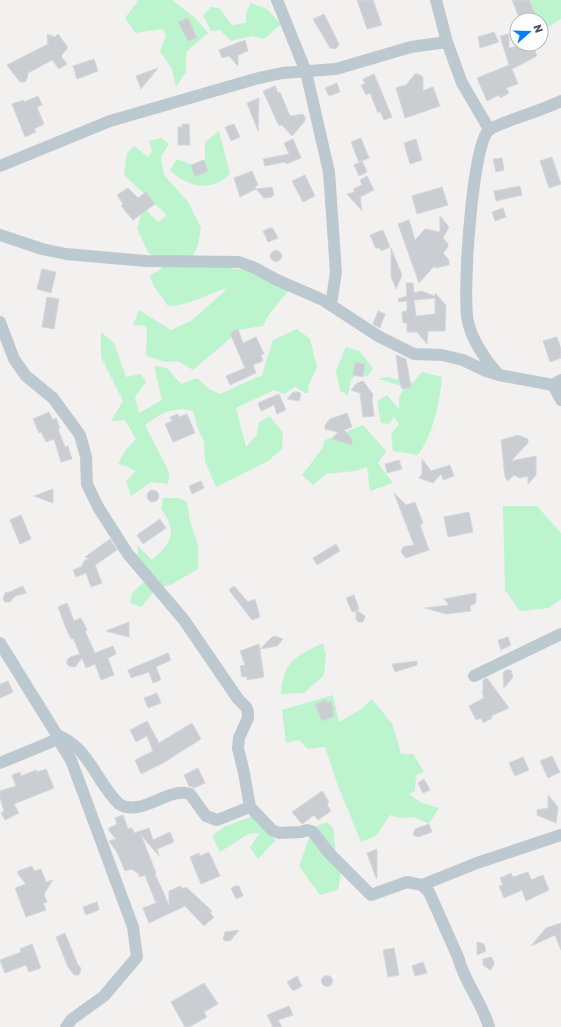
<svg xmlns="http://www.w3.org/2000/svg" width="561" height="1027" font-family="Rubik,sans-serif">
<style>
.green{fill:#bcf4ce}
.building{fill:#caced3;stroke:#d4d7dc;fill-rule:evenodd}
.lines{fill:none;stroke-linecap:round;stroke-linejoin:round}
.minor{stroke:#bdc9d1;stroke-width:12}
</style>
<rect width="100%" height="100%" fill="#f3f0f0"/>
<g class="green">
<polygon points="137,0 172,0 195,18 208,33 186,52 186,72 176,87 172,69 160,51 166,37 163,29 135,33 125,18 137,2"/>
<polygon points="525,0 561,0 561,19 545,29 541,25 541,20 535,20"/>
<polygon points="251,3 267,9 281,24 264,39 252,36 231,41 220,30 211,31 203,15 211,7 219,8 232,25 246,23 246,13"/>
<path d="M219,131L230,174C212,192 187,188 170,170L177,159L205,170V142Z"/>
<path d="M161,138L169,144L161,157L164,175L188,202L201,228L198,245L189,265L226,267L261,274L290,289L270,313L263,326L238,330C225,345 208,356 193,370L178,361L166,362L146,356L147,334L146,326L133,325L139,310L171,330L191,321L228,288C208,293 189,306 168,306L153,285L150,276L162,268L148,252L137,229L143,207L158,222L167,215L124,175L127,153L134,146L148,157L152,150L149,141Z"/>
<path d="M297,329L310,339L317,367L308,386L309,393H305L295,387L284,394L274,390L236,408L246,447L257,435L259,422L270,416L283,433L282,449L268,461L216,487L205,461L204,441L198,429L193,411C172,406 162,413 145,425L169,472L168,484L151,482L131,496L126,481L136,471L126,466L118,464L125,451L136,439L125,420L111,421L123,401L101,357V332L114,343L126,377L141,374L146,382L135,397L139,413L162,400L154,366L167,368L181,384L197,378L209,389L220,394L262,375L273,340Z"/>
<polygon points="346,347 359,351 373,368 367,377 358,372 351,380 348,396 340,390 336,371"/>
<path d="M422,372L442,377C439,404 434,433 418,455L393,451L391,434L399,424L394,417L389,424L381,423L377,401L387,395L399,409V398L405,387L378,379L387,377L413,383Z"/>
<polygon points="363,425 386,451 378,463 393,483 370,491 367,467 355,471 326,474 313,485 302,475 322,449 325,440"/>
<path d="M163,498H179L187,502L190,521L198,545V569L170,585L157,588L141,607L130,603L132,593L145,581L134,565L138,552L137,545L152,560C172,543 178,531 161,509Z"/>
<polygon points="503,506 537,506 561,533 561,599 549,608 520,611 505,590"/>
<path d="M323,643L326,656L324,675L304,693L281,694C284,661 294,657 323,643Z"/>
<polygon points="333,695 339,722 360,710 372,699 393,725 401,754 413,754 424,772 416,775 415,791 409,794 422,803 439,808 429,824 414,817 400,818 390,815 376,836 361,842 337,783 325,747 308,749 299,740 286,743 282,710"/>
<polygon points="261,813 275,841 258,859 250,848 259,833 248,834 220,852 212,836 224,827"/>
<polygon points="327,822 333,828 336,855 341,873 338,890 320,895 299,866 313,828"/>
</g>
<g class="building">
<polygon points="357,0 373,0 382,25 367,29"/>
<polygon points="512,0 529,0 538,20 520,20"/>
<polygon points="324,14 339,44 336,49 330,48 313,19"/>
<polygon points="188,18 197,38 188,41 178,22"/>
<polygon points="494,32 499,42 480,48 478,37"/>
<polygon points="47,34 55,37 58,34 67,46 67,49 61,56 67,64 59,69 52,60 28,73 27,79 25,82 20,82 7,65 48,44"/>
<polygon points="509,34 509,48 526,44 528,51 534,48 537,56 512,69 518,84 506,88 509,93 500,98 499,95 487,101 477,78 509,65 500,36"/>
<polygon points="245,40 248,51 238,55 238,66 229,56 222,58 219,50"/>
<polygon points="94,59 98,71 77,79 73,66"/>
<polygon points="158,68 141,89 136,76"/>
<polygon points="374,74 392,117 384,120 380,111 378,113 370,93 366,95 361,85 365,84 363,79"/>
<polygon points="415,74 418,74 423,77 423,91 433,87 440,106 405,118 396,88 406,85"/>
<polygon points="337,83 340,92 329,96 325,88"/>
<polygon points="275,86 278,93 280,92 290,116 303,114 305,117 305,121 292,136 282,125 279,126 263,91"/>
<polygon points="38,96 42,105 37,107 44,124 34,129 36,132 25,137 12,104 24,100 24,102"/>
<polygon points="259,98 258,131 247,103"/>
<polygon points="182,124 189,124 190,145 178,145 178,126 182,128"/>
<polygon points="234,124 240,137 231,141 225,127"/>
<polygon points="361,138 369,158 359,162 351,142"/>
<polygon points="293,139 301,158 286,164 285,162 265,166 263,159 289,154 284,143"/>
<polygon points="416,139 422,160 410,164 404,143"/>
<polygon points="552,157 561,184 549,188 540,161"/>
<polygon points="502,158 504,170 496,172 493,159"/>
<polygon points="204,160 208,171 195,177 191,165"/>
<polygon points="362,161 367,172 359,176 354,165"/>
<polygon points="252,171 258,185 255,187 256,189 272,187 274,194 272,197 264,198 256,189 240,197 234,178"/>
<polygon points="305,175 315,196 303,202 292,181"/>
<polygon points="367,176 374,190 360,197 362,211 347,194 355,192 353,189 362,185 360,180"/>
<polygon points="520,186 522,195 496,201 494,191"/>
<polygon points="442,187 448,205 417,214 412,196"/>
<polygon points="128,188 138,198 146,192 155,204 133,220 121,206 123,204 117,195"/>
<polygon points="503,208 506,217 495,221 492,212"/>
<polygon points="440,216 449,227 443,238 448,244 448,247 443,253 449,260 449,265 435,268 435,265 419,283 398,224 409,220 415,240 425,229 440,232"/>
<polygon points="270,228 273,228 278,238 268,242 263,231"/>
<polygon points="383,230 390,247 381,251 379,247 376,249 370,235"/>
<polygon points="391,248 402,275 396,289 391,276"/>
<circle cx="276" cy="256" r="5.5"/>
<polygon points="42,269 56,272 51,293 37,289"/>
<path d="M406,283H413L414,293L421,291L435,296V293L446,305L445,331H428L427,344L417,332H407V323H403L402,312L407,311V301L399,302L398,299L407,296ZM435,298V314L416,316L414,300Z"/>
<polygon points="47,297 59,299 54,329 42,327"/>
<polygon points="378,311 385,314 380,328 373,324"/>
<polygon points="238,329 243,343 256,337 264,354 261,355 263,361 253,365 256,373 230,385 226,376 245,368 230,333"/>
<polygon points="557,337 561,349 561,358 550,362 543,341"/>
<polygon points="396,355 406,359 411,387 402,389 399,379"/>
<polygon points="355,362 365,364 363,377 353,375"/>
<polygon points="363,381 373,394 372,398 374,416 363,417 360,393 351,390 357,383"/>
<polygon points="293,392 299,392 301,394 299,401 287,399"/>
<polygon points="279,394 286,410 277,414 274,405 261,411 258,403"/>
<polygon points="49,412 53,420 56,418 60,428 58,429 65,447 68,446 72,459 61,462 54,439 46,442 41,432 39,433 33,419"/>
<polygon points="347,413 352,427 344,430 352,439 352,445 332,439 338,432 325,429 325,425 330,419"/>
<polygon points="178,414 179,417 187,414 195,433 173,442 165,424 172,421 170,417"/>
<polygon points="518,435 528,439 528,443 511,461 536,456 536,475 528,484 528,476 520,478 514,475 508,481 505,477 501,440"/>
<polygon points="422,459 431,471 450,465 454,476 443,480 441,474 433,483 419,478 422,474"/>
<polygon points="399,460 402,469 387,473 385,464"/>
<polygon points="201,481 204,488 192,494 189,486"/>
<polygon points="53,489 53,503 34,496"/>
<circle cx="153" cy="496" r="6"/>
<polygon points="394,493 406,505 415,502 423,523 420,525 429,550 406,558 401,552 403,547 414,545"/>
<polygon points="469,512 473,532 448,537 444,517"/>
<polygon points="21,515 31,539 20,544 10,520"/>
<polygon points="160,519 166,528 143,544 137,535"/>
<polygon points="110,539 117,550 95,565 102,583 91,587 86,573 76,577 73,570 81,567 85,560 89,559 85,557"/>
<polygon points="336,544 340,551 317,565 313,558"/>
<polygon points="23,586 26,593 15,596 10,602 5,602 3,599 5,593 13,591 13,590"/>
<polygon points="234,586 248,602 255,599 260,617 252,620 229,590"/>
<polygon points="476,593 476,603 470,606 471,611 446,614 425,608 449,605 444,599"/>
<polygon points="354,595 359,609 356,610 365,616 363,622 358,622 356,619 356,611 352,612 346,598"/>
<polygon points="67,603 74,621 81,618 87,630 85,631 95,653 113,646 116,654 108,658 114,675 101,680 95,664 86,668 82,658 75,667 69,666 67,664 67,660 70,657 80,654 73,638 71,639 65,626 58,607"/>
<polygon points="129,622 129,637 106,631"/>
<polygon points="275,636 283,639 277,646 260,649 272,637"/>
<polygon points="508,637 511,645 501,650 498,640"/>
<polygon points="259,644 264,677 247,680 247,676 242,677 240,666 245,665 240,651"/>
<polygon points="168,653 171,660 156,667 161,680 153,683 149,672 131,678 128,670"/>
<polygon points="417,661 417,665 395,672 392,664"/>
<polygon points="506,670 511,670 513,677 504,688 503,673"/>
<polygon points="487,678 509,708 491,716 492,718 483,723 481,718 476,720 469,706 484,698 482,692 483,691 483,680"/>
<polygon points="8,681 13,692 0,698 0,684"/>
<polygon points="157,693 161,703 148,708 144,698"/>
<polygon points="326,700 327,703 331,701 334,710 332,711 334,716 322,721 315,704"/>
<polygon points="147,721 159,743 192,723 201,739 163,763 141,774 135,760 153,751 147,736 136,742 130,730"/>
<polygon points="552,756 560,772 548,778 540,761"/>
<polygon points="523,757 529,770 515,776 509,763"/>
<polygon points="198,768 205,783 194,788 189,786 184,775"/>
<polygon points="46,769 54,788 14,804 19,813 5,820 1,813 4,811 0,798 0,791 16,786 12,775 20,772 21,776 36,770 37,772"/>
<polygon points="424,779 430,790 423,793 418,783"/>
<polygon points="322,791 329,802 327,804 331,811 318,820 314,815 302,824 292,812"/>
<polygon points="548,795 558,807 556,823 537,815 537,810 548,808"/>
<polygon points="123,815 128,829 132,828 134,833 149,828 153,840 170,832 174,842 157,849 159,856 141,835 156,873 155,874 169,905 169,891 181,886 182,889 186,887 212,911 210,913 214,917 204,926 185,906 149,923 143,908 156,903 145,875 139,877 139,874 131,869 125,871 117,852 109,841 116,839 109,831 109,828 117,824 115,818"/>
<polygon points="429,824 432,832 418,837 413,835 415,829"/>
<polygon points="377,849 377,878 376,878 367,853"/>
<polygon points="209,852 220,876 201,884 190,857 199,853 200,856"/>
<polygon points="32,866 34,871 41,869 46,882 53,880 44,894 47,902 43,903 46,910 26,917 15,888 26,884 18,874 18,871"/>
<polygon points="528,872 531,880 543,875 549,890 526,901 522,890 504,898 499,886 503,885 500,878 511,873 513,877"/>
<polygon points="235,886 239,886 243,896 236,899 231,888"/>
<polygon points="97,902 99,910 86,915 83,907"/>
<polygon points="561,923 561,950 555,935 531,946 546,928"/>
<polygon points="239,930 230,941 225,941 223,939 225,932"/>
<polygon points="65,933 78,965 81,968 79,975 74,975 68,967 56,937"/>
<polygon points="477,942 484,944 486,951 477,955"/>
<polygon points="32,944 41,968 29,972 26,965 5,973 0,960 21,952 20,949"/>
<polygon points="394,948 399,975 388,977 383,950"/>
<polygon points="491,957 494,961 494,965 490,970 483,965 483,959"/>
<polygon points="423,962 427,973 415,976 412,966"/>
<circle cx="327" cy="981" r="5.5"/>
<polygon points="297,976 302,986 293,991 287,982"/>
<polygon points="204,983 218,1004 204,1012 207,1017 189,1027 185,1027 171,1002"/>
<polygon points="289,1006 293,1015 278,1020 282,1027 273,1027 267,1015"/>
</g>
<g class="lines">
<g class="minor">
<polyline points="277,0 306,72 329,172 336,272 331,305"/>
<polyline points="436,0 447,42"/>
<polyline points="0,166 110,121 255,79 282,73 336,69 411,47 447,42 462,83 489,129"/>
<polyline points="0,235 42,249 66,254 146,261 239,262 255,268 277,280 323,300 378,336 414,354 442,355 463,360 486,371 499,375 553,385 561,380"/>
<polyline points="0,322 14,359 26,376 53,398 80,435 86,457 87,484 98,507 128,554 184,620 238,699 246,707 248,712 248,718 239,738 238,748 244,773 250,807 272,830 279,833 301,832 307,830 313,832 329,853 371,895 407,882 422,885 477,863 561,835"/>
<path d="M498,374C486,361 472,340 468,322C462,297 472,148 488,131C494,124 547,109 561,101"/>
<polyline points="553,385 561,400"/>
<path d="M0,643L57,735C89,747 96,782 119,804C141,818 169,786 190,794L206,816L217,820L250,807"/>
<polyline points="474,676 561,634"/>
<polyline points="0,763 58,739 71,760 133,927 137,957 104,996 72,1019 66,1027"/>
<path d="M422,885L429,892L458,957C464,982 482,1002 489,1027"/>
</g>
</g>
<g transform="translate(529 32) rotate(70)"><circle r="19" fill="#ffffff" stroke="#b5bbbf"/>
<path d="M0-3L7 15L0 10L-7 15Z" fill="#087df5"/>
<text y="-6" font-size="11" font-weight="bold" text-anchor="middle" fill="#465560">N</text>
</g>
</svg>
